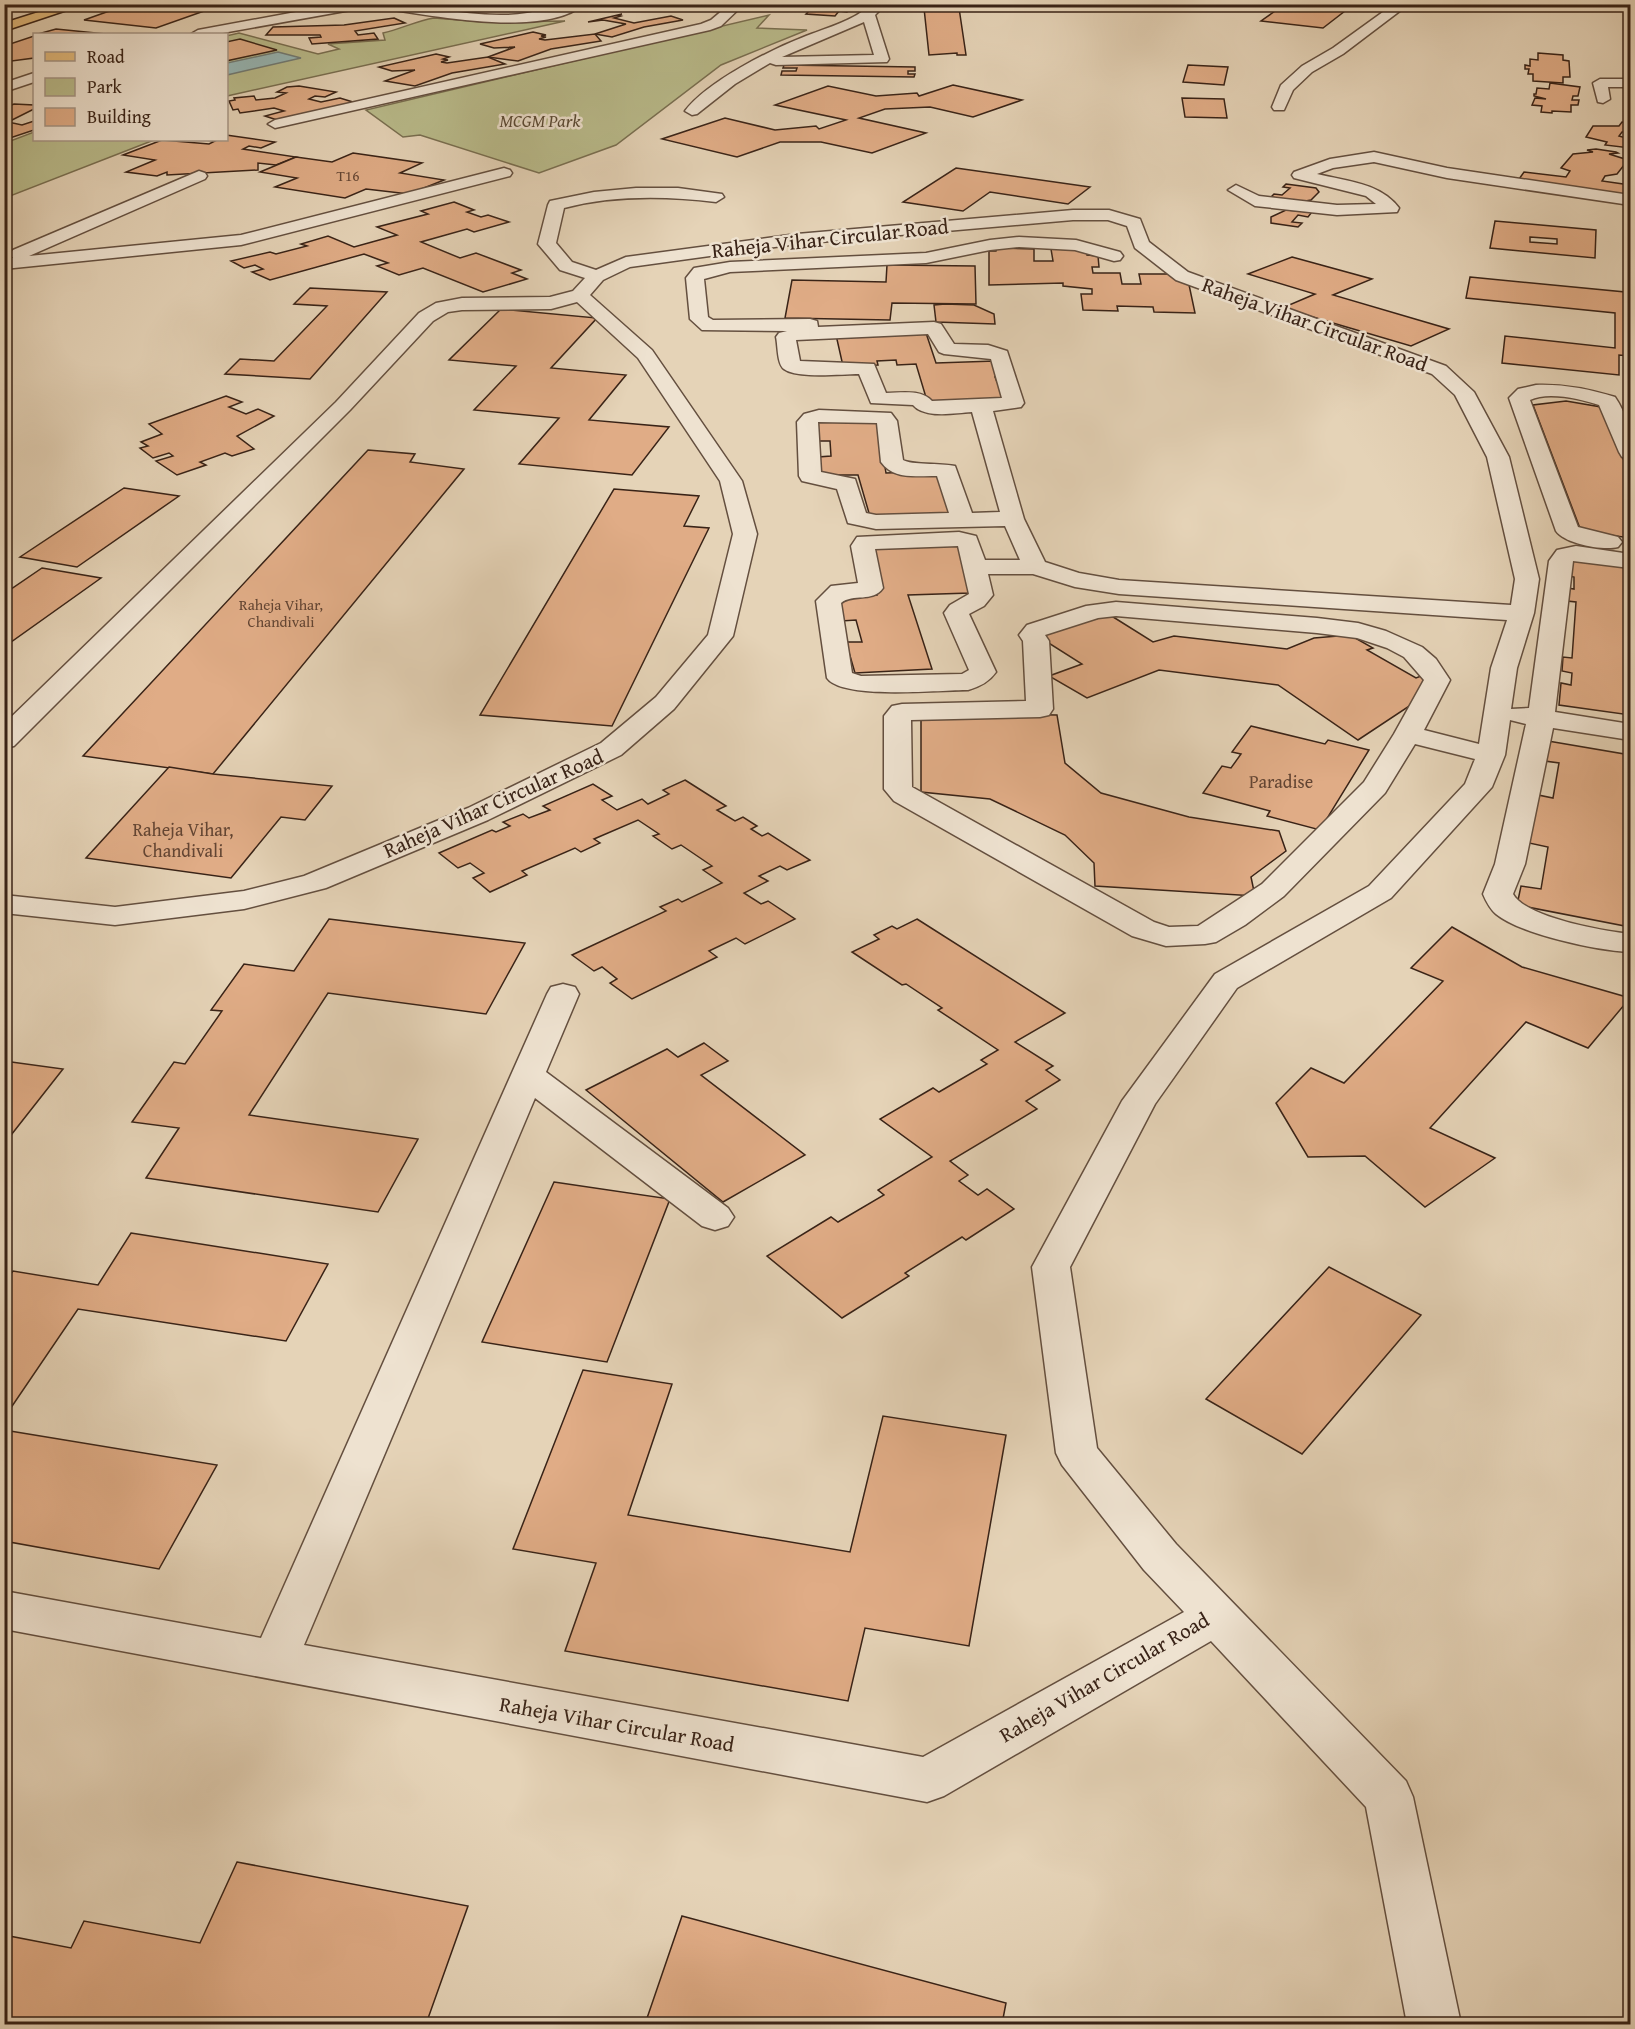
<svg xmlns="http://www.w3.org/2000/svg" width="1635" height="2029" font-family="'Gentium Book Plus',serif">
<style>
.green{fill:#b9bb8b;stroke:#796f51;stroke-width:1.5}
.water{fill:#97b7b5;stroke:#717c76;stroke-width:1.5}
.building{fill:#e0ac86;stroke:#392317;stroke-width:1.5;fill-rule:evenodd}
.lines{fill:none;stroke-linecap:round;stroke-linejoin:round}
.minor-casing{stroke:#644f3f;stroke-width:3}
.major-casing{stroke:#392317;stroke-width:3}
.minor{fill:#eee2d0;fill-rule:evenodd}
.major{fill:#e2ba7c;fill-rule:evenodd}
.labels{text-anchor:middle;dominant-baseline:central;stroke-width:5;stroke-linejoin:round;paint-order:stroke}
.far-number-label{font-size:15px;fill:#634533}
.far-park-label{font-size:18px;font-style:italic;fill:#594934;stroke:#eee2d0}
.number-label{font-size:18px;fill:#634533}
.street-label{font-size:21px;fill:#392317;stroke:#eee2d0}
</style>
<rect width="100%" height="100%" fill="#e5d3b7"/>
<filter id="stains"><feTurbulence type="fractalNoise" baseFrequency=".00333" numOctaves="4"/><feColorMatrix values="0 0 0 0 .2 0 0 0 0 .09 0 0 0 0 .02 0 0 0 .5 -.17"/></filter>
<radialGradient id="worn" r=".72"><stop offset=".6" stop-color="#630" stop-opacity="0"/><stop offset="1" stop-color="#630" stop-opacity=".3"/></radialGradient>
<g class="green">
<polygon points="769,15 757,28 807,30 721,65 616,145 539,173 420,135 403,137 366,110"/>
<path d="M434,18L484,22L565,21L227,96L226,36L239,33L318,54L339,49L328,44L385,40L383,33C401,29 416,21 434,18Z"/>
<polygon points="34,132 34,140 154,140 5,198 5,143"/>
</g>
<polygon class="water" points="278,52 301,58 227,75 227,63"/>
<g class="building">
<polygon points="129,4 224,4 156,28 84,20"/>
<polygon points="819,4 845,4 842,8 850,8 847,12 839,11 835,16 806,14 811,9 804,9 807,6"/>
<polygon points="1285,4 1354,4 1323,28 1261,21"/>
<polygon points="924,8 948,10 948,8 959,8 966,55 957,55 957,53 929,55"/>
<polygon points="622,14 618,15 621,16 614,18 634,23 671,16 683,20 644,27 612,37 595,34 626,24 603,20 588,22"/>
<polygon points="394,18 405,23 355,31 358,35 374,33 378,39 312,44 309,38 321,37 320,35 266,35 273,27 344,25"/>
<polygon points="56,29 106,34 38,34"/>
<polygon points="533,32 546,35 541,36 546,37 539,39 545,40 595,34 601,41 551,49 518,61 488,57 515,47 494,48 480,44"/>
<polygon points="34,36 34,58 4,62 4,46"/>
<polygon points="240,39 277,50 226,61 226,42"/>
<polygon points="1538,53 1563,55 1563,60 1569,61 1570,77 1563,77 1563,83 1533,81 1533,74 1528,74 1529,69 1525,69 1525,65 1530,66 1530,59 1538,60"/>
<polygon points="436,54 449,57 443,59 448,60 441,62 447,63 488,57 505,64 452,73 415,86 385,81 415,70 392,71 379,67"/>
<polygon points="784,65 915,67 915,71 908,71 908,74 915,74 914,77 781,75 782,71 796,71 797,68 783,68"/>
<polygon points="1188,65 1228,67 1224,85 1183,82"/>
<polygon points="1550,83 1580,87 1578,96 1573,96 1572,100 1579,100 1578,105 1571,105 1571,112 1552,111 1552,113 1541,112 1542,106 1532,105 1535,98 1546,99 1534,96 1534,94 1536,94 1537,88 1549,89"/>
<polygon points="953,85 1022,100 973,117 930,107 885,109 859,118 926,133 872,153 821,142 780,142 737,157 662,139 725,118 775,130 816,126 819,129 846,120 775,105 828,86 876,96 917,93 919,96"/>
<polygon points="299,86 336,92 325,97 315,96 309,99 321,102 340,98 356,103 280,121 265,116 284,111 274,108 240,113 238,109 233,110 229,101 235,100 234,98 254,96 256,100 275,98 286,93 277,92 287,87"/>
<polygon points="1182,98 1224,99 1227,118 1185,117"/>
<polygon points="14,104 34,105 34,109 8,122 22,125 34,121 34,130 4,140 4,108"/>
<polygon points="1622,122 1630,123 1630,132 1622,132 1619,136 1630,139 1630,148 1605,145 1607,142 1586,137 1593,126 1619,126"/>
<polygon points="226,135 275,142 261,148 249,146 243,149 296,157 276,165 258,163 258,170 167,175 167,172 157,176 126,172 155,160 123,155 162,140 209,144 215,141 204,140 226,140"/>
<polygon points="1596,149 1616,152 1618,153 1609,154 1628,160 1617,174 1605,176 1602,181 1630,185 1630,196 1517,182 1524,172 1566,177 1570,171 1561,168 1573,154 1593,152 1587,150"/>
<polygon points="353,153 422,163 400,173 444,180 409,194 366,189 345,198 275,187 297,178 260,172 296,157 332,162"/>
<polygon points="956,168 1090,187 1068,204 990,192 963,211 903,202"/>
<polygon points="1286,184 1316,188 1319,192 1311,200 1300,202 1271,197 1274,194 1282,195 1290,188 1283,187"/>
<polygon points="454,202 474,210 467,212 481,217 488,215 509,222 474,232 467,229 421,242 460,258 476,253 521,270 512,273 527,279 483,292 423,268 399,275 377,266 388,263 364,254 270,280 252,272 263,269 255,265 244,268 231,261 270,252 276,254 307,246 301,244 328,236 354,247 397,235 377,227 428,214 421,211"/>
<polygon points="1286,210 1312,212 1308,217 1298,215 1292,222 1302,223 1298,227 1271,223 1271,217"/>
<path d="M1495,221L1596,230L1595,258L1490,248ZM1530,237L1557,239V244L1530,242Z"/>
<polygon points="997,248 1034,249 1034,261 1053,261 1051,249 1087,250 1087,255 1098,256 1099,267 1092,267 1093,273 1120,273 1122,284 1141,284 1139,274 1174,274 1175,279 1188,280 1195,313 1154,312 1153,307 1117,306 1118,311 1083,310 1081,294 1092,294 1092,289 1063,286 1063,283 989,285 989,251 996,251"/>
<polygon points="1292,257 1372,279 1333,295 1449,329 1411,346 1282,308 1315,294 1248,274"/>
<polygon points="887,265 975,266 976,304 892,303 890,320 785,318 792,280 886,282"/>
<polygon points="1470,277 1625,292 1624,304 1630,304 1630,356 1619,355 1619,375 1502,363 1505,336 1615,348 1615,313 1466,298"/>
<polygon points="310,288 387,292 310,379 225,374 240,359 274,361 327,306 294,304"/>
<polygon points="945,304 974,305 994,314 995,324 936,322 934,305"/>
<polygon points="501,309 597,318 551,368 626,375 589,420 669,427 632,475 519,464 559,418 474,410 516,366 449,360"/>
<polygon points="926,333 936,363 995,361 1001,377 995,377 997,382 1003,381 1010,402 928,404 916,364 897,365 896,360 877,361 878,365 843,366 836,335"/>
<polygon points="226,396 242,402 229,407 246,414 258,409 274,416 237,436 254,449 232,456 225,453 200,462 206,465 177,475 156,461 173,456 169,453 153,458 140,448 148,446 141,442 162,434 149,424"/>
<polygon points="1566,401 1601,407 1630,475 1630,538 1581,531 1533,405"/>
<polygon points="877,419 886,473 941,471 957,516 871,520 858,475 820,475 818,457 831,456 830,441 817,441 815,420"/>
<polygon points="368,450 415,454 410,462 464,469 213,774 83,756"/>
<polygon points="124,488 179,496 77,567 20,557"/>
<polygon points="614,489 699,496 684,526 709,528 612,726 480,715"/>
<polygon points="958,542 970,593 908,595 932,669 855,673 846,642 862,642 856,620 841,621 834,597 877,595 869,544"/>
<polygon points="1570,557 1630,565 1630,715 1559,705 1561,683 1571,685 1572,673 1562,671 1563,657 1572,658 1576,602 1567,601 1568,588 1574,589 1574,577 1569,576"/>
<polygon points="42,568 101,578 4,647 4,594"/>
<polygon points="1110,615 1153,642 1174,636 1287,649 1314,638 1350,635 1373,648 1367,650 1416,678 1421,676 1429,680 1417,701 1358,740 1278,685 1159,670 1087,698 1049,676 1082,664 1036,635"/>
<polygon points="921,713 1057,715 1065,763 1101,793 1189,817 1279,831 1286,851 1251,877 1255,896 1095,886 1094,863 1065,835 990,799 921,792"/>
<polygon points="1251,726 1325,744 1328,740 1369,750 1320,830 1267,816 1270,811 1203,793 1222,766 1231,768 1241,754 1232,752"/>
<polygon points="1548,741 1630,755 1630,927 1517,905 1521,886 1541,889 1548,847 1529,843 1538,795 1553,798 1559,763 1545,761"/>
<polygon points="169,767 213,774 332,786 305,820 281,817 231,878 86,858"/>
<polygon points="685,780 726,806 717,810 735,821 743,817 757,826 751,829 762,836 768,833 810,860 787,870 780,866 759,876 768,881 744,893 761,904 768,901 795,919 745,944 736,938 709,951 717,957 632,999 610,983 617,979 602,967 594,971 572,955 666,911 660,907 678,899 682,902 722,883 703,870 712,866 681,845 672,849 653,836 659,834 638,820 594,839 600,843 581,852 575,848 522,871 527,875 490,892 473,878 484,873 470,863 458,868 439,853 492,830 496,832 510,826 503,822 523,814 529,818 550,810 543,806 593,784 612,796 602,800 617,810 642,799 648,804 669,794 663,790"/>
<polygon points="329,919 525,943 486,1014 328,993 249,1115 418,1139 378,1212 146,1178 179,1128 132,1122 174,1062 185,1064 222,1011 211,1010 244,964 294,971"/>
<polygon points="917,919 1065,1013 1015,1042 1053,1066 1046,1070 1060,1080 1026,1101 1037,1109 950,1161 968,1175 959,1181 978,1195 987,1189 1014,1209 966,1240 962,1237 905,1273 909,1276 842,1318 767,1256 831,1217 838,1222 884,1195 878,1190 932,1157 880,1119 933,1088 939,1092 987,1064 981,1060 998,1050 938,1010 942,1008 906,984 902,985 852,952 879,939 874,935 892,926 897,929"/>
<polygon points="1452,927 1522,967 1630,998 1588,1048 1526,1022 1430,1128 1495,1158 1425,1207 1365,1156 1308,1157 1276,1103 1311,1068 1344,1083 1443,981 1411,968"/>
<polygon points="704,1043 728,1061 701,1075 805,1155 723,1202 586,1090 667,1049 678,1057"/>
<polygon points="4,1061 63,1069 4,1144"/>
<polygon points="554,1182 670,1199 607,1362 482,1342"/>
<polygon points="131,1233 328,1264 286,1341 78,1309 4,1418 4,1283 13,1271 98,1285"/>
<polygon points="1329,1267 1421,1315 1302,1454 1206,1399"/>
<polygon points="583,1370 672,1384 628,1515 850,1552 883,1416 1006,1435 969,1646 865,1628 848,1701 565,1651 596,1563 513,1549"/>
<polygon points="4,1430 217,1465 159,1569 4,1541"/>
<polygon points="237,1862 468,1906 426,2024 4,2024 4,1935 71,1948 84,1921 200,1943"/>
<polygon points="682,1916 1006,2003 1002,2024 645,2024"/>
</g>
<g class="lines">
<defs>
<g id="minor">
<polygon points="339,4 368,4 362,8 217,34 191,34 198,30"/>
<path d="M375,4C419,4 462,16 506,15C533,15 557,4 584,4C544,39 430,15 381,8Z"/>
<polygon points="730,4 744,4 721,26 710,30 275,128 268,124 275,120 701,24 711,20"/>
<path d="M872,4H886L875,15L889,59L887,62L776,65L770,63L735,84L697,114L692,115L685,111C708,81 770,50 806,36C829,27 853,21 872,4ZM864,22L874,55L782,57Z"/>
<polygon points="1394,4 1409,4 1343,54 1312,72 1293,90 1284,110 1274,110 1272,107 1281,85 1302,66 1333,48"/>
<polygon points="34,73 34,82 4,92 4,83"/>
<polygon points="1600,79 1630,79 1630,87 1608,87 1610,99 1603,103 1598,102 1593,83"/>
<path d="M1374,152L1447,168L1630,195V205L1447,178L1374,162L1333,168L1317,174C1346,181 1381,183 1399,208L1397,212L1337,215L1255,206L1228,190L1236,185L1259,196L1337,205L1376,204L1366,196L1294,178L1292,175L1294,172L1330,159Z"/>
<polygon points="504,168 510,170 512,173 510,176 241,245 4,269 4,259 13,258 10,254 13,250 199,171 205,173 207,176 205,179 29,256 241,235"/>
<path d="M636,188H678L722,194L724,197L716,202C666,196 613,195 564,208L556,243L572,262L596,270L626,257L797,234L1073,210H1109L1140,219L1149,242L1188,272L1446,366L1474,392L1509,457L1539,579L1534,613L1517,668L1511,709L1529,708L1549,561L1557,550L1576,546L1630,554V568L1573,561L1555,712L1630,724V740L1553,728L1525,864L1513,894C1526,918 1604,931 1630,934V952C1598,951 1520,934 1496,914C1490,909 1486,901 1483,894L1495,864L1526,724L1510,720L1505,755L1492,787L1391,898L1237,988L1155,1104L1070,1267L1097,1448L1176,1544L1406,1781L1413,1797L1461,2024H1407L1366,1807L1211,1641L944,1796L927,1802L4,1629V1591L261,1638L547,994L551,987L563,984L575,987L579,994L546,1072L728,1208L734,1217L728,1226L715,1230L702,1226L535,1098L304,1645L923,1757L1184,1612L1144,1570L1062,1465L1056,1453L1032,1267L1122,1101L1215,974L1369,886L1465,784L1475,759L1415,744L1385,793L1284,896L1245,925L1216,942L1205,944L1166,946L1132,936L894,801L884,789V716L892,706L902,704L1026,701L1023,641L1019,635L1027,625L1086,606L1116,602L1317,618L1358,623L1386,631L1422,647L1436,659L1450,680L1424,730L1479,744L1491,668L1507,620L1119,594L1075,587L1033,574H988L993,595L984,606L969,614L996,672C989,682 979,687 968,690C940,690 842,700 827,678L816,601L831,586L858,583L851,546L857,537L959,532L976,536L985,560H1020L1005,526L876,529L848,523L837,489L802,481L799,476L797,422L804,414L819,410L891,413L897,421L903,460C911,465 940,463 955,466L972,513L1000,512L972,412C955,413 925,419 913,405L871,403L859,374C842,374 797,379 784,369C777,364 778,345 776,337L779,333L787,331L702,330L690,319L686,278L694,268L730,262L926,253L990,240L1019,237L1076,240L1120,252L1123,256L1120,260L1114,261L1075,250L1019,247L990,250L926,263L730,272L704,279L708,317L713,320L810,319L817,321L818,327L934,322L941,324L954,344L988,345L1007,351L1024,403L1021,407L993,411L1024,519L1045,562L1079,573L1119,580L1511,605L1515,579L1487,457L1455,395L1432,374L1176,280L1135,248L1127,226L1108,220H1073L797,244L630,267L603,280L590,295L652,350L742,481L757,534L733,636L674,709L621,755L488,820L326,888L244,909L115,925L4,913V895L115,907L244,891L304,876L468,808L601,743L656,697L708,635L733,534L720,481L638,358L577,302L551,309L462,310L448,312L433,321L350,410L14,746L4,748V724L336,402L419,313L436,303L462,298L550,297L573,291L585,278L560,270L538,244L548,205L550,201L594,192ZM928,334L939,352L944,354L991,359L1002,398L932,401C921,389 901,393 886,393L874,364L800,361L796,340ZM818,422L877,423L881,462C895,481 917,475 937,476L949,513L876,515L866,513L855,479L821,472ZM958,546L969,594L950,605L944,613L969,670L962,674L861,676L852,673L841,603C853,593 873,603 883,588L875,549ZM1116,616L1317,633L1357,638L1387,648L1404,657L1424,680L1394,734L1364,782L1262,884L1198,926L1169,927L1154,922L912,787L911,720L1040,717L1049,715L1053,709L1049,641L1045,635L1098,618Z"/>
<path d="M1536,385C1563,384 1589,389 1615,397C1628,416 1632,437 1630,458L1622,457L1619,452L1599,405C1581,399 1548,391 1530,400L1578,527L1618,537L1622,542L1618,547C1604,551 1565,544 1556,531L1509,398L1518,389Z"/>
</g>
<polygon id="major" points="64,4 85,4 4,31 4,23"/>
</defs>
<use href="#minor" class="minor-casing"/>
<use href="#major" class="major-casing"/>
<use href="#minor" class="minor"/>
<use href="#major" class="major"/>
</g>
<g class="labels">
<g class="far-number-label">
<text x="348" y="175">T16</text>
<text x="281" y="604">Raheja Vihar,<tspan x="281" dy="17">Chandivali</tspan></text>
</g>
<g class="far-park-label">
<text x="540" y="120">MCGM Park</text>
</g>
<g class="number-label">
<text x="1281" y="781">Paradise</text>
<text x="183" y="829">Raheja Vihar,<tspan x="183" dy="21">Chandivali</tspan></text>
</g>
<g class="street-label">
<text transform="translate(830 238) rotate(-6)">Raheja Vihar Circular Road</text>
<text transform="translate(1315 324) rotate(20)">Raheja Vihar Circular Road</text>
<text transform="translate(493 803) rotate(-24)">Raheja Vihar Circular Road</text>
<text transform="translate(1104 1677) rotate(-30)">Raheja Vihar Circular Road</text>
<text transform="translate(617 1724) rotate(10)">Raheja Vihar Circular Road</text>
</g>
</g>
<rect width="1635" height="2029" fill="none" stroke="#e5d3b7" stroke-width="24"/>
<rect x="6" y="6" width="1623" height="2017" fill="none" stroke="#392317" stroke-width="3"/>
<rect x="12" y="12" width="1611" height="2005" fill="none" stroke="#392317" stroke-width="1.5"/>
<rect x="33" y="33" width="195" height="108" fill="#eee2d0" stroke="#a69686" stroke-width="1.5"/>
<rect x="45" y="52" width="30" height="9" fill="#e2ba7c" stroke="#a69686" stroke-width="1.5"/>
<text x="87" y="63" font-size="18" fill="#392317">Road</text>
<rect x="45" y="78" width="30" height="18" fill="#b9bb8b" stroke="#a69686" stroke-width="1.5"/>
<text x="87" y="93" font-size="18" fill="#392317">Park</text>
<rect x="45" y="108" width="30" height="18" fill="#e0ac86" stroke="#a69686" stroke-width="1.5"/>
<text x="87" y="123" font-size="18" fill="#392317">Building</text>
<rect width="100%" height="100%" filter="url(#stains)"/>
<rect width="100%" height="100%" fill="url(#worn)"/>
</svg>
